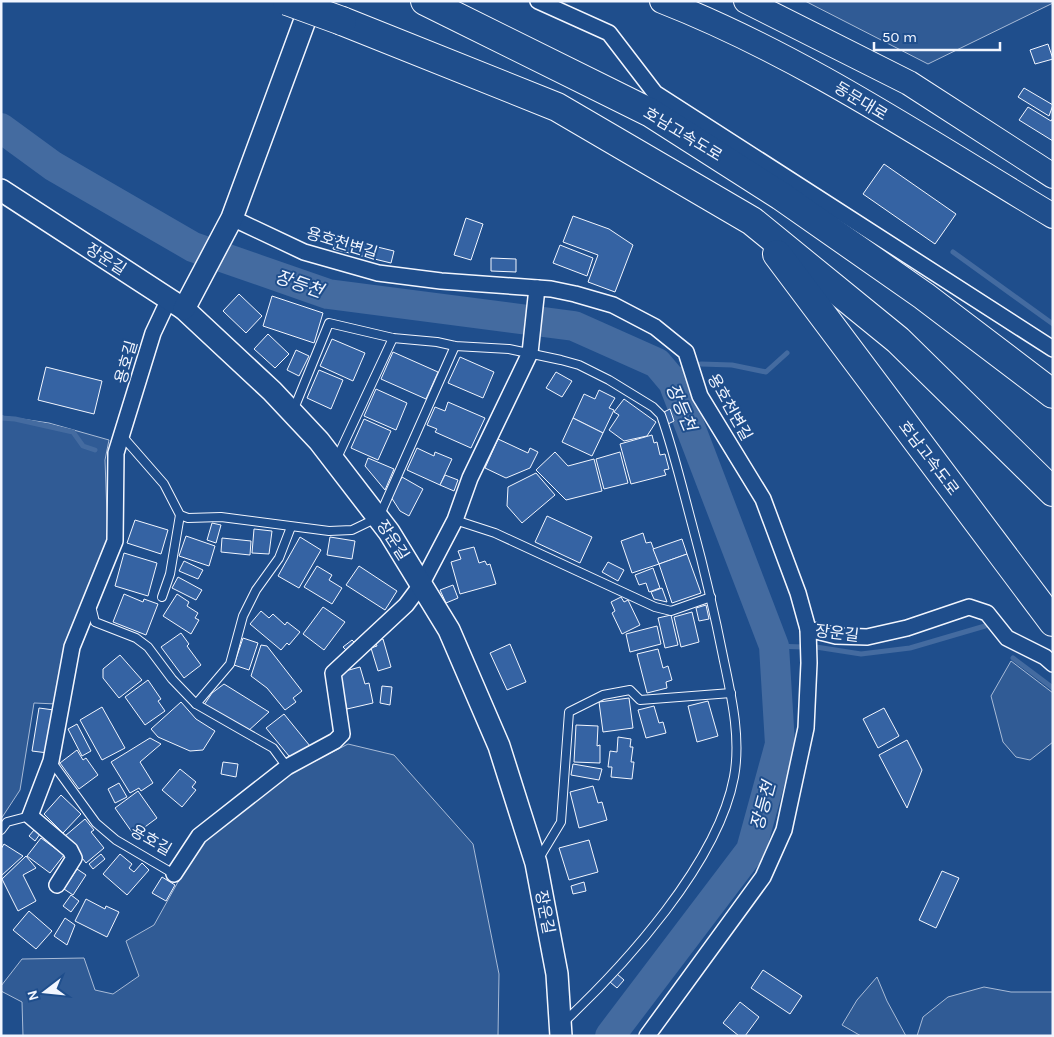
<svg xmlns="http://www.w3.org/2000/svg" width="1054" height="1037" font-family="Karla,'Noto Sans KR',sans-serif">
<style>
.built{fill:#305b95;stroke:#a8bbd7}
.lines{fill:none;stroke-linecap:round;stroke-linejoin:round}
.stream{stroke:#446ba0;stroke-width:5}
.river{stroke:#446ba0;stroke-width:30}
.building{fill:#3563a3;stroke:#f2f6ff}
.lane-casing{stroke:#f2f6ff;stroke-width:10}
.street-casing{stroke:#f2f6ff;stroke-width:18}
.secondary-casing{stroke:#f2f6ff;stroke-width:24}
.primary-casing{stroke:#f2f6ff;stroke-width:26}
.highway-casing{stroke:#f2f6ff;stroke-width:30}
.lane{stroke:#1f4e8c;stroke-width:8}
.street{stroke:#1f4e8c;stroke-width:15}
.secondary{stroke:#1f4e8c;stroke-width:21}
.primary{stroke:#1f4e8c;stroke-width:24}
.highway{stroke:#1f4e8c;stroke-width:28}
.highway-bridge-casing{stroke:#f2f6ff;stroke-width:30;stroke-linecap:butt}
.highway-bridge{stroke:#1f4e8c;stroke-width:28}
.labels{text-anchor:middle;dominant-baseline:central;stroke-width:4;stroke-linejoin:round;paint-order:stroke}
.street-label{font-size:16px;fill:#f2f6ff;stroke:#1f4e8c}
.water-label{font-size:18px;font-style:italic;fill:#f2f6ff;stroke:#1f4e8c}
</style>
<rect width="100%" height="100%" fill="#1f4e8c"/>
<g class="built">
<polygon points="805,1 1053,1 1053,3 928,64"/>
<polygon points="1,416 49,423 109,440 105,460 108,541 57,704 34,703 20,790 1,819"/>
<polygon points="1011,661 1053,693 1053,742 1030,760 1016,757 1003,742 991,696"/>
<polygon points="348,744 394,755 473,844 499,974 498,1036 23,1036 22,1002 1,991 1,986 22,959 84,958 95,990 113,994 139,976 126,941 154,925 203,837 290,774"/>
<polygon points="877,977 887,1001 906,1036 861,1036 842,1025 857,1000"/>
<polygon points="984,987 1011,992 1053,992 1053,1036 917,1036 923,1017 948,997"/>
</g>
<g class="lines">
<g class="stream">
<polyline points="953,252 1053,324"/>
<polyline points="701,364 732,365 766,372 787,353"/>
<polyline points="673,382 683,368"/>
<polyline points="1,418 15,419 73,432 83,446 95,450"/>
<polyline points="774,646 803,647"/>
<polyline points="816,647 861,654 910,648 985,626"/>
<polyline points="1013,658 1053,688"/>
</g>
<polyline class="river" points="1,128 53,166 193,247 328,294 574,326 657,363 673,382 774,646 780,744 751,850 610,1036"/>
</g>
<g class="building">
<polygon points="1048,44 1053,59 1035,64 1030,50"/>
<polygon points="1024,88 1053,105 1049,116 1018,97"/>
<polygon points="1028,107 1051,121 1053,118 1053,141 1019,120"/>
<polygon points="884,164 956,214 935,244 863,194"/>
<polygon points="573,216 609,229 633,245 615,292 588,282 598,255 563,242"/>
<polygon points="466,218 483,224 471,260 454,255"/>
<polygon points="336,237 394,251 391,263 333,249"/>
<polygon points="560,245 593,258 587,276 553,263"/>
<polygon points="491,258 516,259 516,272 491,271"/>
<polygon points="239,294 262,316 246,333 223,311"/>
<polygon points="272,296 323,313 314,343 263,326"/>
<polygon points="268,334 289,354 275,368 254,349"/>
<polygon points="332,339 365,353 353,381 320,366"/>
<polygon points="296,350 309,356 299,376 287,370"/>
<polygon points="393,352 438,372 426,399 381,379"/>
<polygon points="460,357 494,372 483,398 448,383"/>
<polygon points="46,367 102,381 94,414 38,400"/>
<polygon points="319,370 343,380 331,409 307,398"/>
<polygon points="556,372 572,381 562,397 546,388"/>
<polygon points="376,389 407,403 396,430 364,416"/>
<polygon points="599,390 615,398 609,408 614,410 603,433 573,418 584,394 595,399"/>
<polygon points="624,399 656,422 647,436 624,441 609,430 619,415 614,412"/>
<polygon points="448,402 485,418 471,448 435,432 437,429 427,425 435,407 445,411"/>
<polygon points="670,409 674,421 668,424 664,412"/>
<polygon points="573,418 603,433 592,456 562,442"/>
<polygon points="364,419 391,431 378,460 351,448"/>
<polygon points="652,435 654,443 657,442 660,455 665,454 669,469 664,470 666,475 631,484 620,444"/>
<polygon points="498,439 528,453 530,448 538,452 530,468 506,478 485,468"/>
<polygon points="417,448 434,456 435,452 452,459 440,485 407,470"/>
<polygon points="555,452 568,466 594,459 602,491 566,500 536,470"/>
<polygon points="620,452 628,483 604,489 596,459"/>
<polygon points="368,458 394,469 385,490 365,466"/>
<polygon points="536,473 555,495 522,523 507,506 508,487"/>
<polygon points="445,475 458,480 454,491 440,485"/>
<polygon points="402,477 423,489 409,516 400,511 391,497"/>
<polygon points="547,516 592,537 580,563 535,542"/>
<polygon points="135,520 168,530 161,554 127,543"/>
<polygon points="212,523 221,525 216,543 207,540"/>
<polygon points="254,529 272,531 269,554 252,553"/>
<polygon points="643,533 646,543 651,542 659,564 632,573 621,541"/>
<polygon points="186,536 215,546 209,566 179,556"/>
<polygon points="300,537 321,550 299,588 278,576"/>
<polygon points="330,537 355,541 352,559 327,555"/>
<polygon points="222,538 251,541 250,555 221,552"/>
<polygon points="682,539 687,554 659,564 653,549"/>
<polygon points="474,547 479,563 485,561 487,565 490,564 496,584 460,594 451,562 461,559 458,551"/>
<polygon points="124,553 157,563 148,596 115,586"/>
<polygon points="687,554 701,593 672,603 659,564"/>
<polygon points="184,561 203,570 198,579 179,571"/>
<polygon points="608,562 624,570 618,581 602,572"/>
<polygon points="317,566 332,575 329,580 342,588 332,604 304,587"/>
<polygon points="359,566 397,591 385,610 346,585"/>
<polygon points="653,568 660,588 649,592 646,583 639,585 635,575"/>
<polygon points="178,577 202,590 196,600 172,588"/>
<polygon points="453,585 458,598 446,603 440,590"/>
<polygon points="662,588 667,602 654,599 651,592"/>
<polygon points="124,594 143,602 144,599 158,604 146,635 113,622"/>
<polygon points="177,594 189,602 187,606 198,613 195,618 199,620 191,634 163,616"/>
<polygon points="621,597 624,602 628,600 640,625 622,634 612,613 615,611 611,602"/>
<polygon points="706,605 709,619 699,621 696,608"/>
<polygon points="323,607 345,622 324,650 303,634"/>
<polygon points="261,611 269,618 273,614 285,625 287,622 300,632 289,645 287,643 281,650 250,624"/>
<polygon points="692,612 699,642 681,647 674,617"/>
<polygon points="671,615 678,645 665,648 658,618"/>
<polygon points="657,626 661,644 630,652 626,634"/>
<polygon points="181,633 189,644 187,646 201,665 184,678 161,647"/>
<polygon points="243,638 258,643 249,670 234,665"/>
<polygon points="383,639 391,667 378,671 371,648 377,646 375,641"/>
<polygon points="352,640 356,644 347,651 343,647"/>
<polygon points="510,644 526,682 507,690 490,653"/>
<polygon points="261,645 267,646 302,691 293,698 296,702 285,710 267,688 251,676"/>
<polygon points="658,649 663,668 668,666 672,680 666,682 667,688 647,693 637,654"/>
<polygon points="120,655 142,680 119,698 103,678 103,669"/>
<polygon points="360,667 365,684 369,683 373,703 347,709 338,673"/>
<polygon points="148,680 161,699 158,701 165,711 145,725 125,697"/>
<polygon points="224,684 269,712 247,732 204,705 212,693"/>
<polygon points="382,686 392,687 390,705 380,703"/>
<polygon points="629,698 633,728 603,732 599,702"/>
<polygon points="708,701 718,736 697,742 688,706"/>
<polygon points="181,702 196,719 215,731 203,750 190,751 158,737 151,729"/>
<polygon points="654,706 659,723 663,722 666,733 646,738 638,710"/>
<polygon points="102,707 125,748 102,760 80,720"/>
<polygon points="39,708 54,710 48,753 32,751"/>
<polygon points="884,708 899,736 878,748 863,719"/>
<polygon points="284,714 310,746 300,755 289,756 266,728"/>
<polygon points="77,724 91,751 82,756 68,729"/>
<polygon points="576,725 598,726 597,746 600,745 600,763 574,762"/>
<polygon points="618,737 631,739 630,747 633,747 631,762 634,762 632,779 611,777 612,767 608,767 610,751 617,752"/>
<polygon points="150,738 161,744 140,762 153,783 141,791 139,788 130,793 111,762"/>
<polygon points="907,740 922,770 907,808 879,755"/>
<polygon points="77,750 83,760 86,758 98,775 79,789 60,763"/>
<polygon points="223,762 238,764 236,777 221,774"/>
<polygon points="573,764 602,769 599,780 571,775"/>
<polygon points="180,769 196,782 192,787 196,790 182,807 162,790"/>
<polygon points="119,783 127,797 115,803 108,789"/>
<polygon points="593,786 598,803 602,802 607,820 579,828 570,792"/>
<polygon points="138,791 157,818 134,835 115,808"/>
<polygon points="61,795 81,814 63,833 44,814"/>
<polygon points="85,819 94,830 91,832 104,848 86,863 65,836"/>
<polygon points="34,830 40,834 35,841 29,836"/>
<polygon points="41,838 64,855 50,873 27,856"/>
<polygon points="589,840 598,872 569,880 559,848"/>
<polygon points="4,844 23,856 1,876 1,849"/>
<polygon points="101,854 105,859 93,869 89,864"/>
<polygon points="120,854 132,864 129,868 134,872 142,863 149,870 127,895 103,874"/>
<polygon points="26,856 36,868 23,875 36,901 18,911 2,879"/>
<polygon points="77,869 86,875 73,895 64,889"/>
<polygon points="942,871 959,878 936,928 919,920"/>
<polygon points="162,877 175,885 166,901 152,893"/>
<polygon points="584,882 586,891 573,894 571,886"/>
<polygon points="71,895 79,901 71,912 63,906"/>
<polygon points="86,899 105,909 106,906 119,912 107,937 75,921"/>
<polygon points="29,911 52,931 36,949 13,930"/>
<polygon points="65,918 75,925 67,945 54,936"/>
<polygon points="763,970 802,996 790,1014 751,988"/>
<polygon points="617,974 624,980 617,988 610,982"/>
<polygon points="740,1002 759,1017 745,1036 739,1036 723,1023"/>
</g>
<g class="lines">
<defs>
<g id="lane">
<path d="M293,411L329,323L393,338L437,342L455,346L509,349L561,360L579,365L609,380L653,407L661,415C674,452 683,491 693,528C705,572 715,616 724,661C732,699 741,739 734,777C718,863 625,965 563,1023"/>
<polyline points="123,437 164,484 180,515 188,518 221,517 329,531 352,530 379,517 455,346"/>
<polyline points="336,460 393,338"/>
<polyline points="455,520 495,533 655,607 671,611 711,597"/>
<polyline points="162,597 170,574 180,515"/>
<polyline points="91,606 95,622 136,638 148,647 172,679 196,704 273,748 287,767"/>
<polyline points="196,704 230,664 243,616 256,590 279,558 291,527"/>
<polyline points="51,761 96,823 116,840 174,874"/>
<polyline points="1,830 7,822 30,816"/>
<polyline points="538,860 561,822 569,712 603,695 630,690 640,700 731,693"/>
</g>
<g id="street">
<polyline points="538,1 609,33 655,93 1053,349"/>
<polyline points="232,218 304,252 378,273 441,281 551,289 575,294 613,305 655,327 686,352 700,396 763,499 798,593 808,629"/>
<polyline points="174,874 199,836 287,767 335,741 342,734 333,673 406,605 421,585 455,520 470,478 530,353 537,288"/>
<polyline points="57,885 74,858 70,850 30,816 51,761 72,647 115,541 116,453 153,333 169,299"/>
<polyline points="647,1036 763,877 784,830 806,728 809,663 808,629 836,636 867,637 907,628 969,607 987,613 1007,638 1045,657 1053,664"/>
</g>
<g id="secondary">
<polyline points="1,190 184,309 272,391 319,441 389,532 449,630 499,746 536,863 557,974 561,1036"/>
<polyline points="184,309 232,218 312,1"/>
</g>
<g id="primary">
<path d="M662,1C800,55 926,140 1053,216"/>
<polyline points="746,1 909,83 1053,176"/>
</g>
<g id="highway">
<polyline points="425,1 651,113 781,196 924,296 1053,394"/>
<polyline points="342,21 557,107 752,221 898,340 1053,492"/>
<polyline points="777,254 1053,622"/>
</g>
</defs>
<use href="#lane" class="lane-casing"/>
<use href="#street" class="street-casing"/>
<use href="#secondary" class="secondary-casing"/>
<use href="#primary" class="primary-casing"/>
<use href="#highway" class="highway-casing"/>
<use href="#lane" class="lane"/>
<use href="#street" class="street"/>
<use href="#secondary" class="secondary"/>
<use href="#primary" class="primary"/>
<use href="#highway" class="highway"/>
<defs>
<polyline id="highway-bridge" points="287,1 342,21"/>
</defs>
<use href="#highway-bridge" class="highway-bridge-casing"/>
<use href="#highway-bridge" class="highway-bridge"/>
</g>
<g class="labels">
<g class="street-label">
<text transform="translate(861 101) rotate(31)">동문대로</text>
<text transform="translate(683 134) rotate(31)">호남고속도로</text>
<text transform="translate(342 243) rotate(17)">용호천변길</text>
<text transform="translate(106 259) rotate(33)">장운길</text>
<text transform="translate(126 362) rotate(-74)">용호길</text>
<text transform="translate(730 407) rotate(61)">용호천변길</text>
<text transform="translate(929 458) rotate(53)">호남고속도로</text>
<text transform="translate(393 540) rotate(57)">장운길</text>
<text transform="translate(837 633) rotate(7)">장운길</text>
<text transform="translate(151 840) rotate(30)">용호길</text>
<text transform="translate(545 912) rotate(79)">장운길</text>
</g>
<g class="water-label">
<text transform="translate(299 284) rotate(19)">장등천</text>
<text transform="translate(681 407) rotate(67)">장등천</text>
<text transform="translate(763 806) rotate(-75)">장등천</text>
</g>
</g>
<rect width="1054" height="1037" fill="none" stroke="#f2f6ff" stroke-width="5"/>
<g transform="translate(45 992) rotate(254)" stroke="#1f4e8c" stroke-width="4" paint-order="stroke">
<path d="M0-4L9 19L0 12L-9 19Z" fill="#f2f6ff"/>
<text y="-8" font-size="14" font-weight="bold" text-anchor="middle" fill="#f2f6ff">N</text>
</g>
<path d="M874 42v8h126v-8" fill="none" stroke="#f2f6ff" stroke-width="2.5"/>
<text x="882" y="42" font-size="15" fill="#f2f6ff" stroke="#1f4e8c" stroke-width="4" paint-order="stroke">50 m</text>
</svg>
